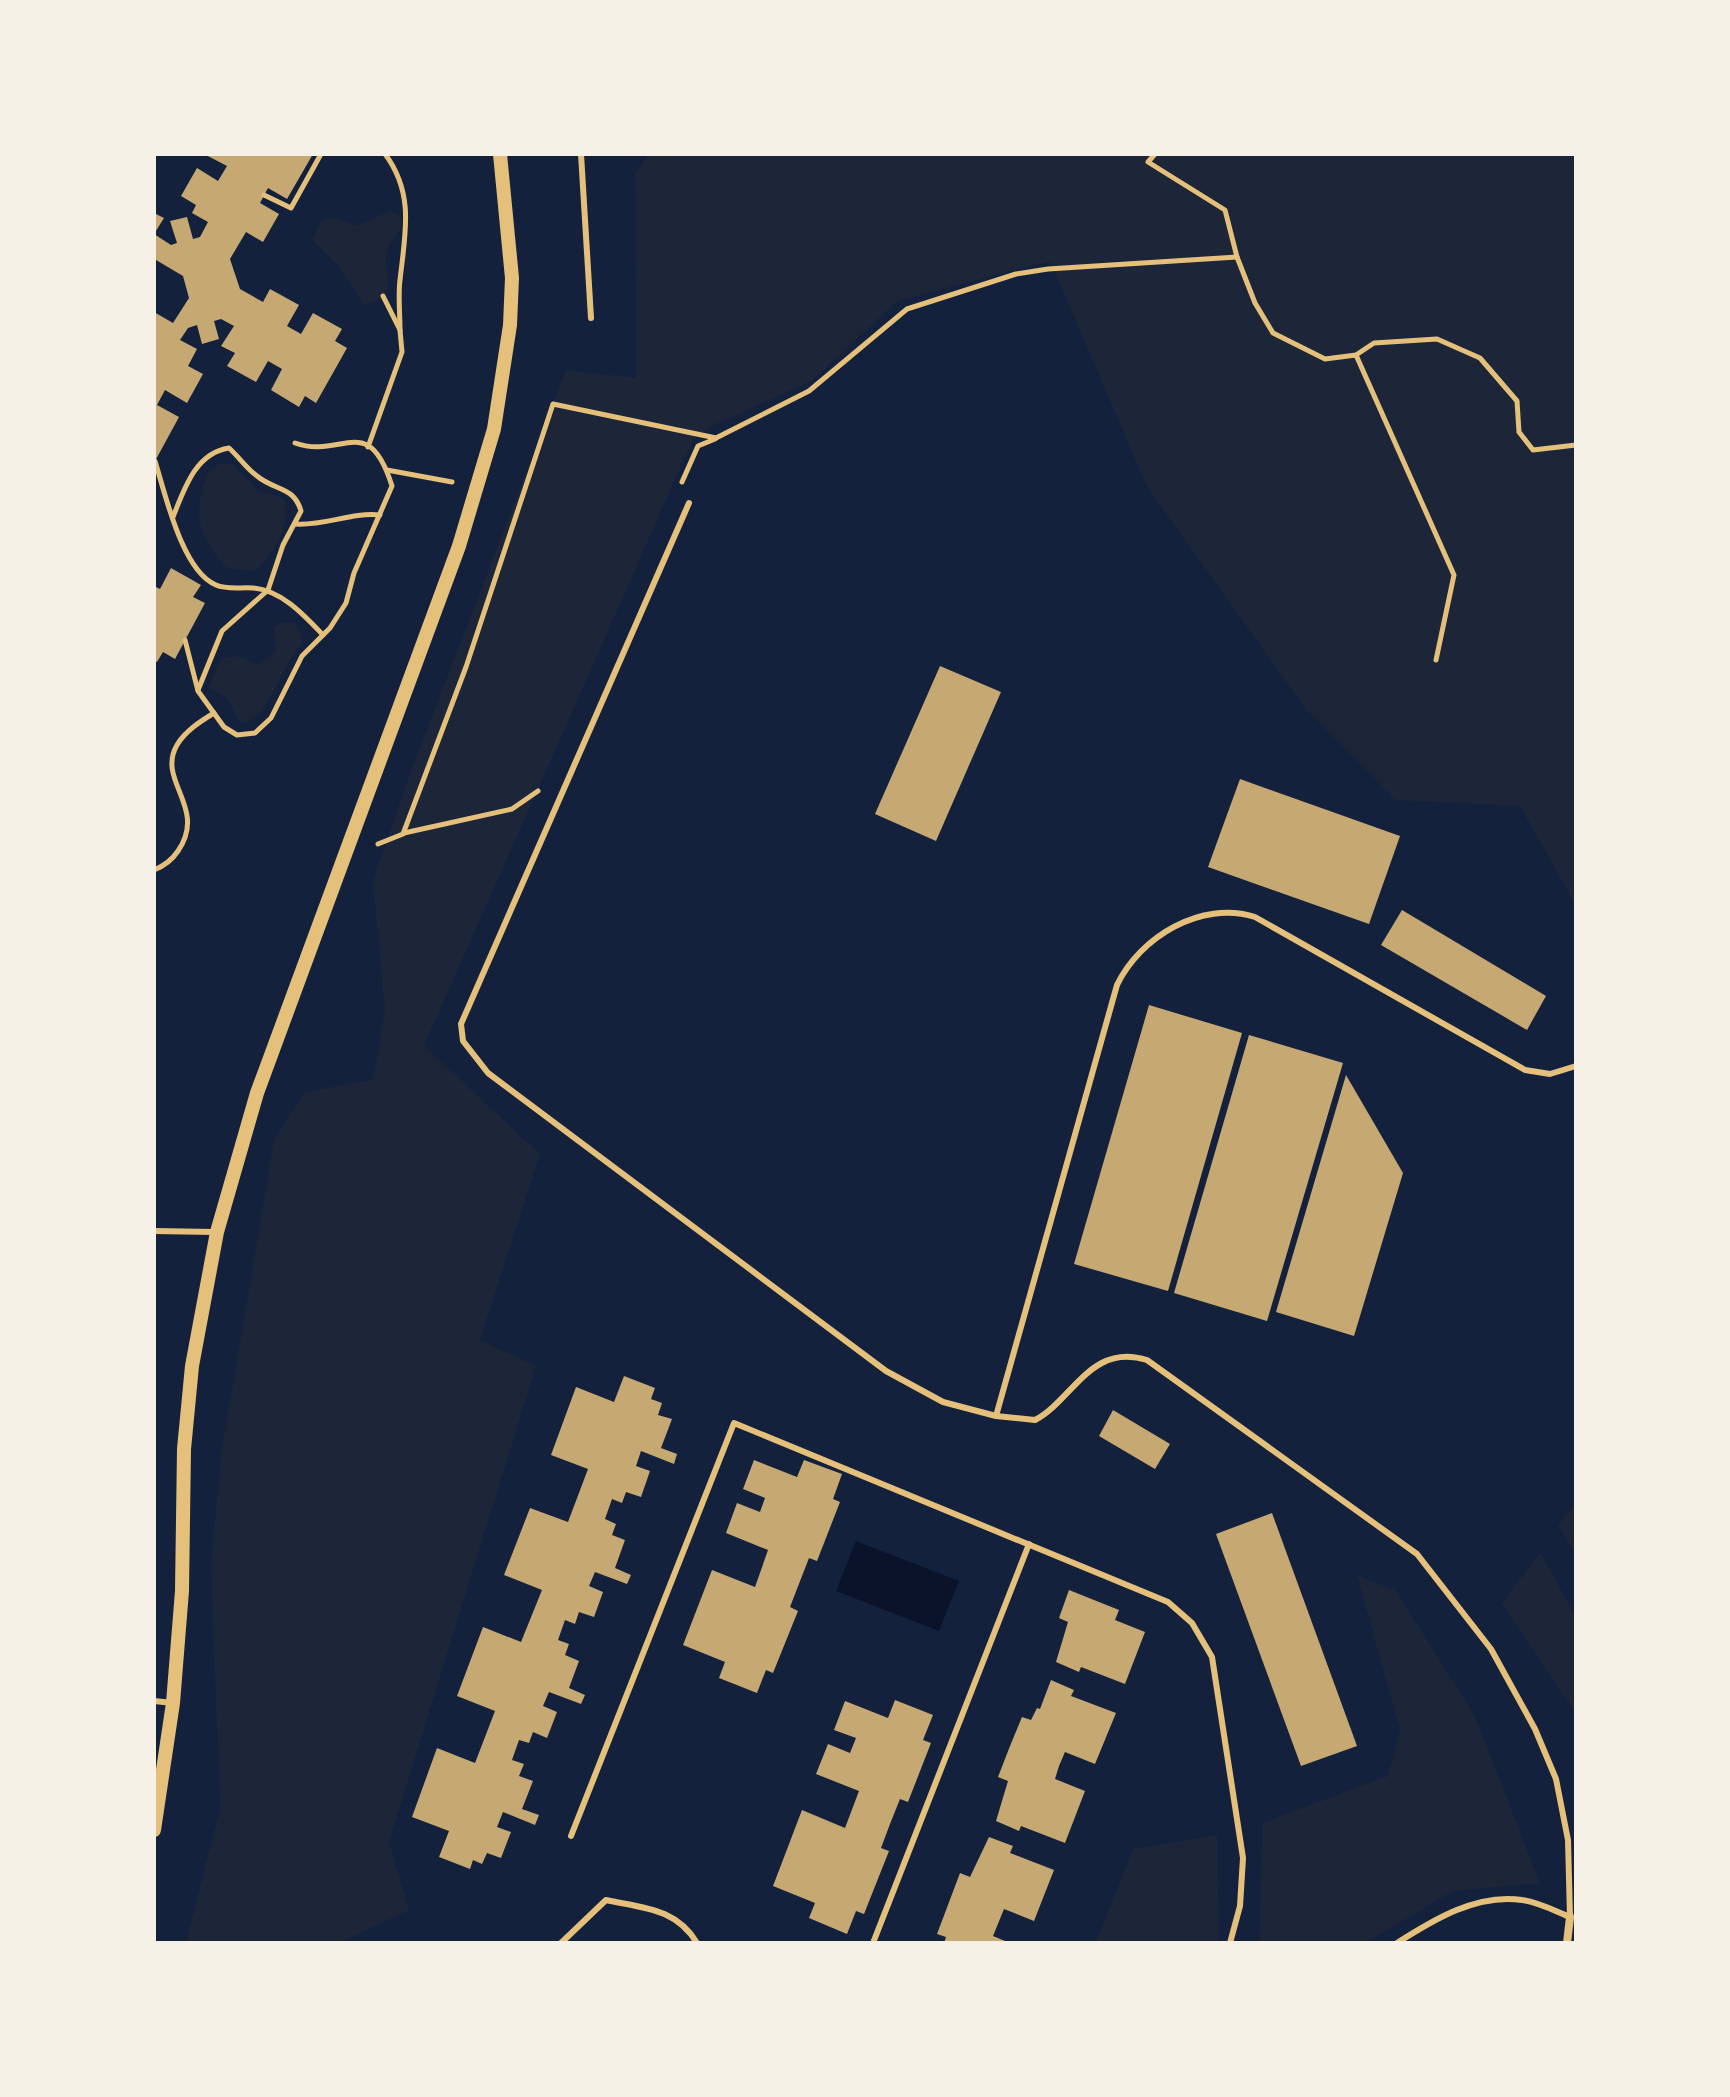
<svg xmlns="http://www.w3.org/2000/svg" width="1730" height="2097" font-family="'DM Sans',sans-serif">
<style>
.green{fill:#1d2539}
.water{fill:#0b132b}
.building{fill:#c6a872}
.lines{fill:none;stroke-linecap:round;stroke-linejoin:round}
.path{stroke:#e5c07b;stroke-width:5}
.service{stroke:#e5c07b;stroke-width:6}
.minor{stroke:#e5c07b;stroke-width:8}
.tertiary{stroke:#e5c07b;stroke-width:14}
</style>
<rect width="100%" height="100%" fill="#14213d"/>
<g class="green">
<polygon points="649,154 1576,154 1576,906 1520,806 1396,800 1306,709 1147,487 1050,261 897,301 811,381 714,425 693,439 424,1046 540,1154 480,1340 536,1366 389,1842 409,1910 339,1943 186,1943 220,1809 211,1566 221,1455 274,1140 305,1092 373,1080 385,1010 373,881 412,768 566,370 636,378 635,175"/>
<path d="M390,211L400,216L402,226C398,233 391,240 388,248C377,271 408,295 364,304L338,265L312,239L321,222L332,217L357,226Z"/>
<path d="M219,464H233L259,492L271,493L285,500C292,523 272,559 253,571L227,568C206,545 194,526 201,495C204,480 206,472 219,464Z"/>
<path d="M283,622L294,623L301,632L302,644C279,668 276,705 246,723L238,721L228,699L208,687L222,658L237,656L259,665L276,651L273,628Z"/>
<polygon points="1576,1501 1576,1554 1558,1526"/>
<polygon points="1540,1552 1576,1617 1576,1713 1502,1604"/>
<polygon points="1357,1575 1395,1590 1474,1714 1540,1883 1453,1891 1365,1943 1259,1943 1263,1823 1388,1776 1400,1730"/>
<polygon points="1217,1835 1219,1943 1096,1943 1133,1849"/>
</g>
<polygon class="water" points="856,1541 959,1581 939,1631 836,1591"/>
<g class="building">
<polygon points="204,154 313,154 287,199 268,188 260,203 279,214 263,242 246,232 230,259 240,289 263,302 270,289 299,305 287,326 301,334 313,313 342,329 335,341 347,348 316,403 305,396 299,407 271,390 282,369 268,361 256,382 227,366 235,353 221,346 234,326 221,319 214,321 219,339 202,344 197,325 188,328 180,340 197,349 188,366 203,374 187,403 165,390 157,405 179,417 154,463 154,312 173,323 189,298 183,276 156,260 154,263 154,213 164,218 154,234 171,245 177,243 170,221 187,217 193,239 200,237 208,222 192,213 196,205 181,196 197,168 218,181 227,166"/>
<polygon points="171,568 201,585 193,597 205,603 175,659 163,652 157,662 154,660 154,586 160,589"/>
<polygon points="940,666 1001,692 936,841 875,814"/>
<polygon points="1240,779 1400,836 1369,924 1208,867"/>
<polygon points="1402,910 1546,996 1527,1030 1381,945"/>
<polygon points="1149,1005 1242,1033 1168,1291 1074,1264"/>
<polygon points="1249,1035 1343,1063 1267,1321 1174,1293"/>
<polygon points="1346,1075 1403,1173 1354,1336 1276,1312"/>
<polygon points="624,1376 655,1388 651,1399 662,1403 658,1415 672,1419 661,1448 677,1454 674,1464 641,1451 636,1466 650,1471 641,1497 626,1492 622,1503 612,1499 605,1519 616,1524 612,1535 625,1540 615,1568 631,1575 627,1584 595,1572 589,1586 603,1592 594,1617 579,1612 575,1624 565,1620 558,1640 569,1644 565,1655 579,1661 569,1688 585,1695 581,1704 549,1692 543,1706 557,1712 547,1738 533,1732 529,1743 519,1740 512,1760 524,1764 519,1776 533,1781 522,1809 539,1815 535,1825 503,1812 497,1827 511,1832 501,1858 487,1853 482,1864 473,1860 470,1869 439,1857 449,1831 412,1817 437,1748 475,1763 495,1711 457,1696 483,1627 521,1642 542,1590 504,1575 530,1508 568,1522 588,1469 551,1455 576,1387 614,1402"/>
<polygon points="1113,1410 1170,1444 1155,1469 1099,1436"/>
<polygon points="754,1460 797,1477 804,1460 842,1474 833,1499 840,1502 817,1561 809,1558 790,1607 798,1611 773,1673 766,1670 757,1693 719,1678 725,1662 683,1645 712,1570 755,1587 768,1550 726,1533 737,1503 760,1512 765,1498 743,1489"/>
<polygon points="1272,1513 1357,1746 1301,1766 1216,1534"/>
<polygon points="1069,1590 1119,1610 1115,1620 1145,1632 1125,1684 1081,1667 1079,1672 1056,1662 1068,1622 1059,1618"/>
<polygon points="1051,1680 1074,1690 1071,1696 1116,1713 1095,1764 1065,1752 1059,1766 1055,1779 1085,1791 1065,1843 1021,1826 1019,1831 996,1821 1008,1781 998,1777 1010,1746 1022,1717 1031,1720 1037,1708 1040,1709"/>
<polygon points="895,1700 933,1715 923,1740 931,1743 908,1802 900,1799 890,1824 881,1848 889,1851 864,1914 856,1911 847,1934 809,1918 815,1903 773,1886 802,1810 845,1828 859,1791 816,1774 828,1744 850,1753 856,1738 834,1730 845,1701 888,1718"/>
<polygon points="989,1837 1013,1846 1010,1853 1054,1870 1034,1921 1004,1909 993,1936 1010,1943 944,1943 946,1937 937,1934 960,1873 970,1877"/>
</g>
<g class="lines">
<g class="path">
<path d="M385,154C415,194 405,234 400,280C398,296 400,314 400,330"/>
<polyline points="264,195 291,208 321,154"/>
<polyline points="1237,257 1255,303 1273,333 1325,359 1356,355 1374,343 1437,339 1480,358 1517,401 1519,432 1533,450 1576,445"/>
<polyline points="1356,355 1454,575 1436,660"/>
<polyline points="368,447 402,352 400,330 383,296"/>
<path d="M155,461C165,493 182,571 216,585C227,590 241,587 253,588C281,590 304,615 323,635"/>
<polyline points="387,470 452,482"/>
<polyline points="682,482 698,446 715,439"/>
<path d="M173,517C184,490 195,453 229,448C239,457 247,469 257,476C275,491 294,486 301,511L283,545L268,590L222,631L198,690"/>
<path d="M295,524C325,526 351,512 380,515"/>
<path d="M185,640L198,691L224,727L237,735L255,733L271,718L302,656L330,628L346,603L354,573L392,486C368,410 342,460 295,443"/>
<polyline points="404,833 512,809 538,791"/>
<polyline points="378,844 403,834 466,667 553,404 716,438 809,391 907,309 1016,274 1048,269 1237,257 1225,210 1148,162 1155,154"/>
<path d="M154,870C164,866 172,860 178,851C208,807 156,781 177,745C185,731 201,721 214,713"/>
</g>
<g class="service">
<polyline points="581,154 591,318"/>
<path d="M689,503L461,1024L463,1041L488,1073L886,1371L943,1402L996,1416L1035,1420C1073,1400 1091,1342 1147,1360L1417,1554L1491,1649L1535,1729L1556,1779L1568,1840L1570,1917C1555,1911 1538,1902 1522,1900C1477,1893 1433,1920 1397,1943"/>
<polyline points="154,1231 214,1232"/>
<path d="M996,1416L1117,985C1140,937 1201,900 1255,917L1525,1070L1550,1074L1576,1066"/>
<polyline points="154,1701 173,1703"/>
<polyline points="571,1836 734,1423 1168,1602 1192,1623 1212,1657 1243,1858 1240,1906 1230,1943"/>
<path d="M561,1943L606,1900C643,1908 676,1908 697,1943"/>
<polyline points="873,1943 1029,1544"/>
</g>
<polyline class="minor" points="1567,1943 1570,1917"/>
<polyline class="tertiary" points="154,1830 173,1703 182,1591 184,1449 192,1366 217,1232 257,1093 459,546 494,429 510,325 512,278 500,154"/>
</g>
<rect width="1730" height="2097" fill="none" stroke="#f6f1e7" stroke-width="312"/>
</svg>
